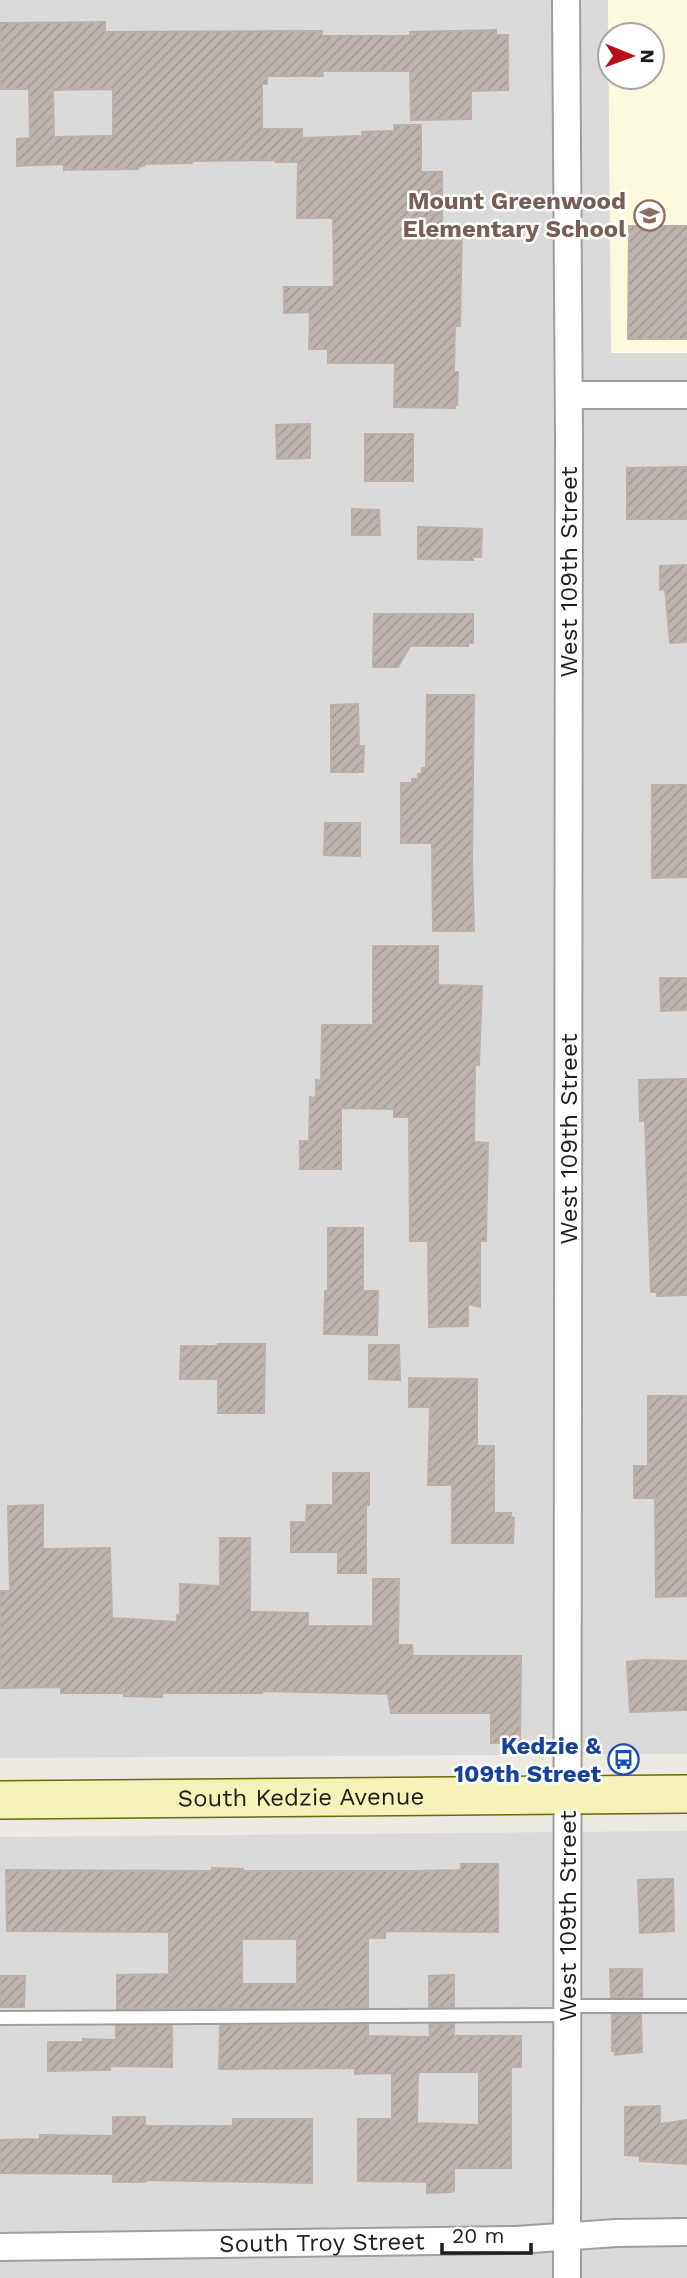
<svg xmlns="http://www.w3.org/2000/svg" width="687" height="2278" font-family="'Work Sans',sans-serif">
<style>
.residential{fill:#dbdada;fill-rule:evenodd}
.education{fill:#fcfadd;fill-rule:evenodd}
.building{fill:url(#building-hatch);stroke:#beafa6;stroke-width:2;fill-rule:evenodd}
.lines{fill:none;stroke-linecap:round;stroke-linejoin:round}
.lane-casing{stroke:#9e9e9e;stroke-width:16}
.street-casing{stroke:#9e9e9e;stroke-width:30}
.secondary-casing{stroke:#696b0c;stroke-width:40}
.lane{stroke:#fff;stroke-width:12}
.street{stroke:#fff;stroke-width:26}
.secondary{stroke:#f5f3ba;stroke-width:37}
.labels{text-anchor:middle;dominant-baseline:central;stroke-width:5;stroke-linejoin:round;paint-order:stroke}
.education-label{font-size:24px;font-weight:bold;fill:#785e54;stroke:#fff;text-anchor:end}
.street-label{font-size:24px;fill:#1d1d1d;stroke:#fff}
.transit-label{font-size:24px;font-weight:bold;fill:#164399;stroke:#fff;text-anchor:end}
</style>
<defs>
<pattern id="building-hatch" width="6" height="6" patternUnits="userSpaceOnUse" patternTransform="scale(1.75)"><rect width="6" height="6" fill="#bdb4b0"/><path d="M-1 1l2-2M0 6l6-6M5 7l2-2" fill="none" stroke="#a29a97"/></pattern>
</defs>
<rect width="100%" height="100%" fill="#ede9e3"/>
<g class="residential">
<path d="M0,0H687V1754L0,1758ZM610,35H652V77H610Z"/>
<polygon points="687,1831 687,2278 0,2278 0,1837"/>
</g>
<path class="education" d="M608,0H687V353H611ZM610,35H652V77H610Z"/>
<g class="building">
<path d="M105,22V32L322,31V36H410V32L496,30V35H508V90L471,91V119L411,120L410,71H322L323,76H267V84H262V129H302V138L362,136V132L394,131V125H421V172H442V226H462L460,326H455L454,372H458L457,405H455V408L394,407L395,363H328V349H309L310,312L284,313V287H334L333,218H297L298,162H276V160L192,161V163L144,164V166L138,167V169L64,170V164L17,166V139L30,138L29,89H0V23ZM113,89V136L54,137L53,90Z"/>
<polygon points="629,226 687,226 687,339 628,339"/>
<polygon points="310,424 310,458 277,459 276,425"/>
<rect x="365" y="434" width="48" height="47"/>
<polygon points="687,467 687,519 627,519 627,468"/>
<polygon points="352,509 379,510 380,535 352,535"/>
<polygon points="418,527 482,529 481,557 473,557 473,560 418,559"/>
<polygon points="687,565 687,642 670,643 665,589 660,590 660,566"/>
<polygon points="374,614 473,614 473,643 468,643 468,646 410,646 398,667 373,667"/>
<polygon points="427,695 474,695 472,861 474,931 433,931 432,843 401,843 401,783 412,783 412,779 418,779 418,774 422,774 422,768 426,768"/>
<polygon points="358,704 359,746 364,746 363,772 331,772 331,705"/>
<polygon points="652,785 687,785 687,877 652,878"/>
<polygon points="325,823 360,823 360,856 324,855"/>
<polygon points="373,946 438,946 438,985 482,986 479,1065 475,1065 474,1142 488,1143 486,1241 480,1241 480,1307 468,1304 468,1326 429,1327 428,1241 410,1241 409,1117 394,1117 394,1109 341,1108 341,1169 300,1169 300,1141 309,1141 310,1097 316,1098 316,1080 321,1081 322,1025 373,1025"/>
<polygon points="660,978 687,978 687,1010 661,1011"/>
<polygon points="687,1079 687,1295 657,1296 657,1292 651,1292 645,1121 640,1121 639,1080"/>
<polygon points="328,1228 363,1228 363,1291 378,1291 377,1335 324,1334 325,1291 328,1291"/>
<polygon points="218,1344 265,1344 264,1413 218,1413 218,1379 180,1379 181,1346 218,1346"/>
<polygon points="369,1345 399,1345 400,1380 369,1379"/>
<polygon points="409,1378 477,1379 477,1446 494,1446 494,1513 511,1513 511,1517 514,1518 513,1543 452,1543 452,1485 428,1485 430,1407 409,1407"/>
<polygon points="648,1396 687,1396 687,1596 656,1597 655,1498 634,1498 634,1466 648,1466"/>
<polygon points="333,1473 369,1473 369,1505 366,1505 366,1573 338,1573 338,1552 291,1552 291,1522 306,1522 307,1505 333,1505"/>
<polygon points="43,1505 43,1549 110,1548 112,1618 177,1622 177,1615 180,1615 180,1584 220,1586 220,1538 250,1538 250,1612 308,1613 308,1626 373,1626 373,1579 399,1579 398,1645 412,1645 413,1656 521,1656 520,1743 491,1743 491,1713 391,1713 388,1694 262,1691 262,1693 162,1693 162,1697 124,1696 124,1693 61,1693 61,1687 0,1688 0,1591 10,1591 8,1506"/>
<polygon points="644,1660 687,1661 687,1710 630,1712 627,1662"/>
<path d="M461,1864H498V1932L385,1931V1938H368V2007L117,2009V1975L169,1974V1932L7,1931L6,1870L212,1871V1868L243,1869V1871H412L461,1870ZM242,1939H297V1984H242Z"/>
<polygon points="673,1879 674,1931 640,1933 638,1880"/>
<polygon points="610,1969 642,1969 642,1997 611,1997"/>
<polygon points="454,1975 454,2007 429,2007 429,1976"/>
<polygon points="0,1976 25,1976 24,2007 0,2007"/>
<polygon points="612,2015 641,2015 642,2052 615,2055 615,2051 612,2051"/>
<path d="M429,2024H454V2036H521V2067H511V2168H454V2191L451,2192L427,2193V2182L358,2181V2119H392V2073L355,2074V2068L219,2069L220,2026L368,2025V2036L430,2037ZM421,2072H479V2125L417,2123L418,2073Z"/>
<polygon points="116,2026 172,2026 172,2067 110,2066 110,2070 48,2071 48,2042 83,2042 83,2039 116,2040"/>
<polygon points="660,2106 660,2124 687,2120 687,2164 640,2161 640,2156 625,2155 625,2107"/>
<polygon points="113,2117 145,2117 145,2126 233,2126 233,2119 312,2119 312,2183 145,2180 145,2182 113,2182 113,2174 0,2173 0,2140 40,2139 40,2135 113,2136"/>
</g>
<g class="lines">
<defs>
<g id="lane">
<polyline points="568,2006 687,2006"/>
<polyline points="0,2018 568,2015"/>
</g>
<g id="street">
<polyline points="566,0 569,435 567,2278"/>
<polyline points="569,395 687,395"/>
<path id="s1" d="M0,2247L517,2240L616,2233L687,2232"/>
</g>
<g id="secondary">
<path id="s2" d="M0,1800L687,1794"/>
</g>
</defs>
<use href="#lane" class="lane-casing"/>
<use href="#street" class="street-casing"/>
<use href="#secondary" class="secondary-casing"/>
<use href="#lane" class="lane"/>
<use href="#street" class="street"/>
<use href="#secondary" class="secondary"/>
</g>
<defs>
<symbol id="school-ring" viewBox="-11 -11 22 22"><circle r="9.5" fill="#fff" stroke="#8d6e63" stroke-width="1.5"/><path d="M0-5L7-2L0 1L-7-2ZM-4 1L0 2.5L4 1V4Q0 6-4 4Z" fill="#8d6e63"/></symbol>
<symbol id="bus-ring" viewBox="-11 -11 22 22"><circle r="9.5" fill="#fff" stroke="#1a4fb4" stroke-width="1.5"/><path d="M-5-6H5V4H4V6H2V4H-2V6H-4V4H-5ZM-3.5-4V0h7V-4ZM-3.5 1.2v1.5H-2V1.2ZM2 1.2v1.5H3.5V1.2Z" fill="#1a4fb4"/></symbol>
</defs>
<g fill-rule="evenodd">
<use href="#school-ring" x="632" y="198" width="35" height="35"/>
<use href="#bus-ring" x="606" y="1742" width="35" height="35"/>
</g>
<g class="labels">
<g class="education-label">
<text x="626" y="201">Mount Greenwood<tspan x="626" dy="28">Elementary School</tspan></text>
</g>
<g class="street-label">
<text transform="translate(569 572) rotate(-90)">West 109th Street</text>
<text transform="translate(569 1139) rotate(-90)">West 109th Street</text>
<text stroke="none"><textPath href="#s2" startOffset="301">South Kedzie Avenue</textPath></text>
<text transform="translate(568 1916) rotate(-90)">West 109th Street</text>
<text stroke="none"><textPath href="#s1" startOffset="322">South Troy Street</textPath></text>
</g>
<g class="transit-label">
<text x="601" y="1746">Kedzie &amp;<tspan x="601" dy="28">109th Street</tspan></text>
</g>
</g>
<g transform="translate(631 56) rotate(91)"><circle r="33" fill="#ffffff" stroke="#a5a5a5" stroke-width="2"/>
<path d="M0-5L12 26L0 18L-12 26Z" fill="#bb0e1c"/>
<text y="-10" font-size="19" font-weight="bold" text-anchor="middle" fill="#1d1d1d">N</text>
</g>
<path d="M442 2243v10h89v-10" fill="none" stroke="#1d1d1d" stroke-width="3.5"/>
<text x="452" y="2243" font-size="21" fill="#1d1d1d" stroke="#ffffff" stroke-width="5" paint-order="stroke">20 m</text>
</svg>
